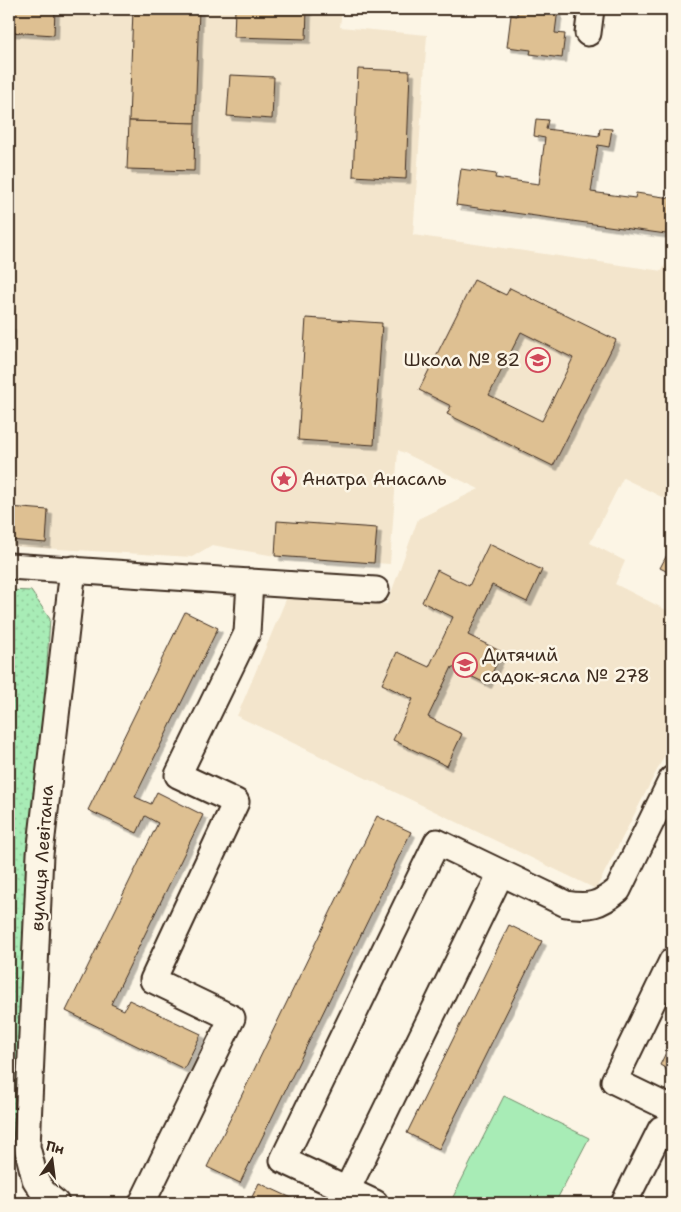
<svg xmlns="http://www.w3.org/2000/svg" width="681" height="1212" font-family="'Shantell Sans',sans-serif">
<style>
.built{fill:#f3e5cc}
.grass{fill:url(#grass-dots);stroke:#728b6a}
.park{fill:#a8ecb6;stroke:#728b6a}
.building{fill:#dec092;stroke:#3b2a1e;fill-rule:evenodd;filter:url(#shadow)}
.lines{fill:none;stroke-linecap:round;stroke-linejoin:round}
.minor-casing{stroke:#3b2a1e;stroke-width:29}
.minor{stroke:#fcf5e5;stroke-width:25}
.labels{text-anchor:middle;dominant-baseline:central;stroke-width:5;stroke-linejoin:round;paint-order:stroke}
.poi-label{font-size:18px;fill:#3b2a1e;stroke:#fcf5e5;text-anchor:start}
.street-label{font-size:18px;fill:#3b2a1e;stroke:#fcf5e5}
</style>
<defs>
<pattern id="grass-dots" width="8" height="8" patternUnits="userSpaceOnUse" patternTransform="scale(1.25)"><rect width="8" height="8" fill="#a8ecb6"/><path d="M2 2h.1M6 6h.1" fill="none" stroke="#92cb9c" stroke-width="1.8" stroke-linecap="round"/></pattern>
<filter id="shadow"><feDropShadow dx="4.5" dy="4.5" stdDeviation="0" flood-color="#0004"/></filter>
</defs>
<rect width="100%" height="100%" fill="#fcf5e5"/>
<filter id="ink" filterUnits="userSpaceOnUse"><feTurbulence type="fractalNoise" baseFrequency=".02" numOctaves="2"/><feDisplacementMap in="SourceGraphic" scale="10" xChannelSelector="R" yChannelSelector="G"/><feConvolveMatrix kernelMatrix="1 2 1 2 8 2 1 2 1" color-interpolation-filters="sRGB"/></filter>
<g filter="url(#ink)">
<polygon class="built" points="9,9 342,9 340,27 427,35 413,235 662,271 672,250 672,502 623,478 590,543 625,561 615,584 672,613 672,741 596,889 237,716 287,597 387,604 418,519 479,489 398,450 390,564 275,556 212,545 192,557 9,546"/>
<polygon class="grass" points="9,590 31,591 50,619 11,1195 9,1201"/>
<polygon class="park" points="504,1096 589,1138 555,1203 450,1203"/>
<g class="building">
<polygon points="9,9 55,9 54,35 9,32"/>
<polygon points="133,9 199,9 195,123 129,121"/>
<polygon points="235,9 307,9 306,39 234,37"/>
<polygon points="517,9 558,9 555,33 565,34 562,58 530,54 531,50 507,47 511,15 517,16"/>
<polygon points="358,69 410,71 406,179 353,176"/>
<polygon points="230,75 274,77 272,119 227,116"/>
<polygon points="536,119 548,120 546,129 599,136 600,128 612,129 609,147 598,145 591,192 635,198 636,193 671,198 666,234 456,205 461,169 496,174 495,178 539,184 545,138 534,136"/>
<polygon points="129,121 195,123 194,171 127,169"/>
<path d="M474,280L506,295L510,288L616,340L553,466L447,414L451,406L419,390ZM521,332L573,358L542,421L489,395Z"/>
<polygon points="306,318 382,323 374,445 298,440"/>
<polygon points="9,325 11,325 9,358"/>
<polygon points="9,507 48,510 46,543 9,540"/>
<polygon points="277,521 377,528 374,563 275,556"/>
<polygon points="489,544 542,570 527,602 492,585 468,635 502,652 487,684 452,667 428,717 462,734 447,766 393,740 413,699 382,684 397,652 429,667 453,617 422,602 437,570 469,586"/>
<polygon points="669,551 672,552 672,574 660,568"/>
<polygon points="185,612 218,628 135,797 151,804 157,792 203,815 111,1004 124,1010 129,1000 201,1034 184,1069 66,1011 158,823 145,816 137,833 88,810"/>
<polygon points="377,816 411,832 240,1183 207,1167"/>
<polygon points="509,925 542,941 439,1149 407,1133"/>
<polygon points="672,1040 672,1072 660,1065"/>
<polygon points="259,1183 298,1201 301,1203 249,1203"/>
</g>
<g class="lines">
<defs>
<g id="minor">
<polyline points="588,33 591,9"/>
<polyline points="9,566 250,582 247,633 178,775 236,802 153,980 232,1018 142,1203"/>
<polyline points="250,582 376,590"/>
<polyline points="672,961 614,1081 672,1109"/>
<polyline points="347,1190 501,873"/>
<polyline points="56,1203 43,1192 35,1179 27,1147 40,854 73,569"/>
<path d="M375,1203L283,1160L437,842L566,904C589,908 600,905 618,890L672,779"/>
<polyline points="624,1203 661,1129"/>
</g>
</defs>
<use href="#minor" class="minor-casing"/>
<use href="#minor" class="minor"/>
</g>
</g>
<defs>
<symbol id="school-ring" viewBox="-11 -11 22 22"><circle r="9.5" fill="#fcf5e5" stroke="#d1495b" stroke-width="1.5"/><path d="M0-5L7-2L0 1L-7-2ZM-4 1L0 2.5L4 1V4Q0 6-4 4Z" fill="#d1495b"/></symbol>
<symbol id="sight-ring" viewBox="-11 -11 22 22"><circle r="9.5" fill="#fcf5e5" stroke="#d1495b" stroke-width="1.5"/><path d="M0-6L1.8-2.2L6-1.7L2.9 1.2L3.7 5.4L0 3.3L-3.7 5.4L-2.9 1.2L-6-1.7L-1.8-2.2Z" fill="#d1495b"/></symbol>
</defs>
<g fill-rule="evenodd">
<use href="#school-ring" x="524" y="346" width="28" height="28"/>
<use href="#sight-ring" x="270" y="465" width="28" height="28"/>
<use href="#school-ring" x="451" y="651" width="28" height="28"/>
</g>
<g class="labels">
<g class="poi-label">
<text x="520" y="360" text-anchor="end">Школа № 82</text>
<text x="302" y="479">Анатра Анасаль</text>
<text x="482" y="655">Дитячий<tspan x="482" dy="21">садок-ясла № 278</tspan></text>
</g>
<g class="street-label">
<text transform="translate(42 858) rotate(-86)">вулиця Левітана</text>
</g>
</g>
<rect width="681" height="1212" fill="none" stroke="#fcf5e5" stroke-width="30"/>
<rect x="15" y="15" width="651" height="1182" fill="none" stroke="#3b2a1e" stroke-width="2" filter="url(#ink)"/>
<g transform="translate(52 1160) rotate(14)" stroke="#fcf5e5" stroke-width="4" paint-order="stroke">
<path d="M0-4L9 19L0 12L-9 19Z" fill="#3b2a1e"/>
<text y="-8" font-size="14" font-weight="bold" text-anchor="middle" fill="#3b2a1e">Пн</text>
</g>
</svg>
